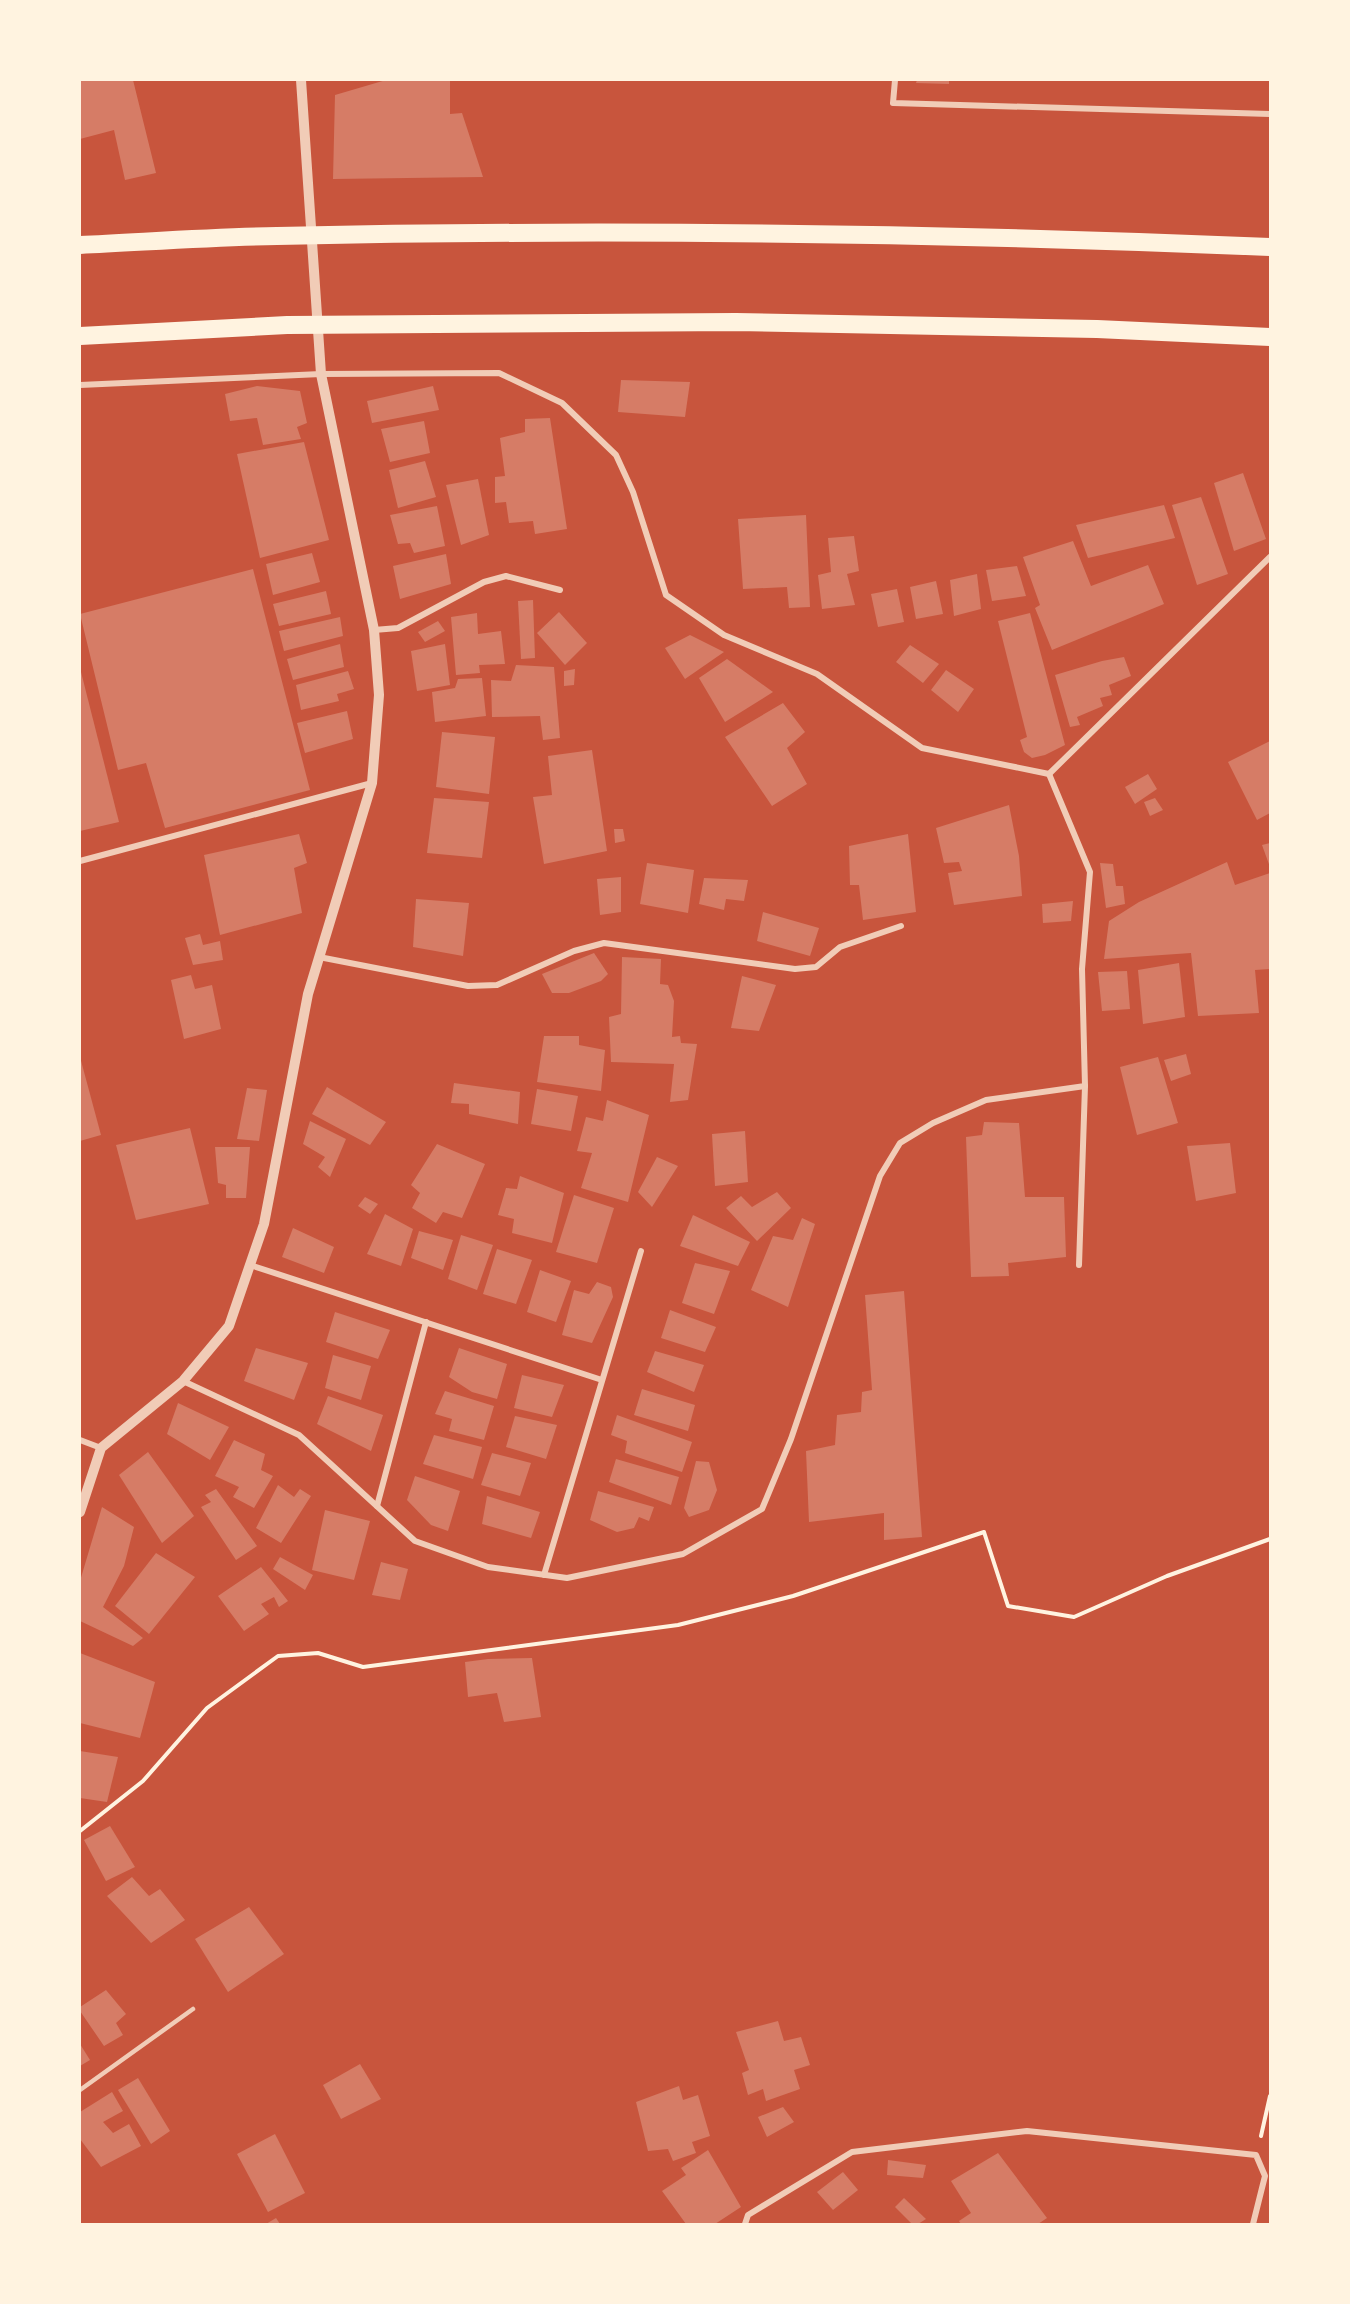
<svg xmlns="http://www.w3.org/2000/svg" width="1350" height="2304" font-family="Figtree,sans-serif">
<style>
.building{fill:#d67c66}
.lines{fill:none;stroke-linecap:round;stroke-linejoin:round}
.path{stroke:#fff3e0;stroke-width:4}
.service{stroke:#f1ccb7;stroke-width:4.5}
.minor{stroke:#f1ccb7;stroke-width:6}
.tertiary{stroke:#f1ccb7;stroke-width:10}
.motorway{stroke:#fff3e0;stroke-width:18}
</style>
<rect width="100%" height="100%" fill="#c8553d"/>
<g class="building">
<polygon points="80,80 133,80 156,173 125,180 114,130 80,139"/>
<polygon points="386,80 450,80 450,114 462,113 483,177 333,179 335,95"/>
<polygon points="917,80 949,80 949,84 916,83"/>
<polygon points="621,380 690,382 685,417 618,412"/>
<polygon points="257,386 300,391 307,423 297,427 301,439 263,445 257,418 230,421 225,394"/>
<polygon points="433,386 439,410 372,423 367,401"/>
<polygon points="550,418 567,529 535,534 533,521 509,523 506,502 495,503 495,477 505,476 500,438 525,432 525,419"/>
<polygon points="424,421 430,453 390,462 381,429"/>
<polygon points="304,442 329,540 260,558 237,454"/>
<polygon points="425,461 436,497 398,508 389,470"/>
<polygon points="1243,473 1266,539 1234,551 1214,483"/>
<polygon points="478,479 489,535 461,545 446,485"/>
<polygon points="1201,497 1228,574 1197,585 1172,505"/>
<polygon points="1164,505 1175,538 1088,558 1076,525"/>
<polygon points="437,506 445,546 414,553 410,543 398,544 390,515"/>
<polygon points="806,515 810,607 789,608 787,587 743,589 738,519"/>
<polygon points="854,536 859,571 847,574 855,605 822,609 818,575 831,572 828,538"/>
<polygon points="1073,541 1091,586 1148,565 1164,604 1052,650 1035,608 1040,605 1023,557"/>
<polygon points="312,553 320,582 273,595 266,564"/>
<polygon points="446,554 451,584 400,599 393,566"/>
<polygon points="1017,566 1026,596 992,601 986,570"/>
<polygon points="253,569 310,790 165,828 146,763 118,770 80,614"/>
<polygon points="977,574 981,609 954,616 950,580"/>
<polygon points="936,581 943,614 916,619 910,587"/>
<polygon points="897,589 904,622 878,627 871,594"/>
<polygon points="326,591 331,614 279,626 273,604"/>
<polygon points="533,600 535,658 521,659 518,601"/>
<polygon points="559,612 587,643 565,665 537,633"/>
<polygon points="477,613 478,634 501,631 505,664 479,665 480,673 456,675 451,617"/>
<polygon points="1030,613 1065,745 1045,755 1032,758 1024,752 1020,740 1027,737 998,621"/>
<polygon points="340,617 343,636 284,651 279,631"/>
<polygon points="438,621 445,631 425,642 418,632"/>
<polygon points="690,635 724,652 685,679 665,648"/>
<polygon points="340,644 344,667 293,680 287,659"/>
<polygon points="445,644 450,685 417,691 411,651"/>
<polygon points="910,645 939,664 923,683 896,662"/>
<polygon points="1124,657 1131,676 1109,685 1112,695 1100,698 1103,706 1077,717 1080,725 1070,727 1055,675 1102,661"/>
<polygon points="727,659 773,692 725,722 699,678"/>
<polygon points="516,665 554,667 560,738 543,740 540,716 492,717 491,680 511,681"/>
<polygon points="80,668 119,822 80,831"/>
<polygon points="575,669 574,685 564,686 564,671"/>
<polygon points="946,670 974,689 958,712 931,690"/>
<polygon points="348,671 354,689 337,694 339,701 301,710 296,685"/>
<polygon points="482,678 486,716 435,722 432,692 455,688 458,679"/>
<polygon points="783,703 805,732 787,748 807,784 772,806 725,737"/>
<polygon points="347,711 353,739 305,753 297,723"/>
<polygon points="442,732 495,737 489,794 436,787"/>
<polygon points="1270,741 1270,813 1257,820 1228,762"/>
<polygon points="592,750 607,851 544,864 533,797 552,795 548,756"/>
<polygon points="1148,774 1157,789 1135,804 1125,787"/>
<polygon points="434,798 489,802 482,858 427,853"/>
<polygon points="1155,798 1163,810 1150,816 1144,802"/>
<polygon points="1009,805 1019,856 1022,896 954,905 948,873 962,871 959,862 944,863 936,828"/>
<polygon points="614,829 623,829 625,841 615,843"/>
<polygon points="299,834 307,863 294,868 302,913 220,935 204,855"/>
<polygon points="908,834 916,912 863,920 859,885 850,885 849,846"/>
<polygon points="1270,843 1270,867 1262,845"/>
<polygon points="1227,862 1235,885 1270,873 1270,969 1255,970 1259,1013 1198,1016 1191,953 1104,959 1109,921 1139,902"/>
<polygon points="647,863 694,870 688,913 640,904"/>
<polygon points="1100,863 1113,864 1116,886 1123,886 1125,904 1106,908"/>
<polygon points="621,877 621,912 600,915 597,879"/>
<polygon points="704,878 748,880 744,901 726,899 724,910 699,904"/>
<polygon points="416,899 469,903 463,956 413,947"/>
<polygon points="1073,901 1071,921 1043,923 1042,904"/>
<polygon points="763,912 819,928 810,956 757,941"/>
<polygon points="200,934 203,945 220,941 223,960 193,965 185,938"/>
<polygon points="594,953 608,974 601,981 569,993 552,993 542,974"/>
<polygon points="622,957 661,959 660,984 668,985 674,1001 672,1037 680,1036 681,1043 697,1044 688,1100 670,1102 674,1064 611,1062 609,1017 621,1014"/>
<polygon points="1179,963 1185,1017 1143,1024 1138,970"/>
<polygon points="1127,971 1130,1009 1102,1011 1098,972"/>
<polygon points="191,975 195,989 212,985 221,1029 184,1039 171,980"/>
<polygon points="742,976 776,985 759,1031 731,1028"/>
<polygon points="544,1036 579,1036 579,1045 605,1050 601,1091 537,1082"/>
<polygon points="1186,1054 1191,1074 1171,1081 1164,1060"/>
<polygon points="80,1057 101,1135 80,1141"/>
<polygon points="1158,1057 1178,1123 1137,1135 1120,1067"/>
<polygon points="454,1083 520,1092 518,1124 469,1114 469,1104 451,1103"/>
<polygon points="327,1087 386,1122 370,1145 312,1114"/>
<polygon points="247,1088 267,1090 259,1141 237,1139"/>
<polygon points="537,1089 578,1096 571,1131 531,1124"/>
<polygon points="607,1100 649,1115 628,1202 581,1188 592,1153 577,1151 586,1117 603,1121"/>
<polygon points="310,1121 346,1139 330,1177 318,1167 325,1157 303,1144"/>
<polygon points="984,1122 1019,1123 1025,1197 1064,1197 1066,1257 1008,1263 1009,1276 971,1277 966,1137 982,1135"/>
<polygon points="190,1128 209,1204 136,1220 116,1145"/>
<polygon points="745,1131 748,1182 715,1186 712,1134"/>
<polygon points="1230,1143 1236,1193 1196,1201 1187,1146"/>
<polygon points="437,1144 485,1164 462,1218 443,1212 436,1223 412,1208 420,1193 411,1185"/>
<polygon points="215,1147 250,1147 246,1198 226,1198 226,1185 218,1183"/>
<polygon points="657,1157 678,1166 652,1207 638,1192"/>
<polygon points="520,1176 564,1193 552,1243 512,1233 514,1219 498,1215 506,1188 517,1189"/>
<polygon points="777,1192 791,1208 757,1241 726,1208 741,1196 752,1207"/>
<polygon points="574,1195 614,1208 597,1263 556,1252"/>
<polygon points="365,1197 378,1204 370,1214 358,1206"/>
<polygon points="385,1214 413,1229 401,1266 367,1254"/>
<polygon points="693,1215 750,1242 738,1266 680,1246"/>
<polygon points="802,1218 815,1224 788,1307 751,1290 773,1236 793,1240"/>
<polygon points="293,1228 334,1247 324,1273 282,1257"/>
<polygon points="419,1231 453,1240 443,1270 411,1258"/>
<polygon points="461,1235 493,1245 477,1290 448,1279"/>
<polygon points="497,1249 532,1260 516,1304 483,1294"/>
<polygon points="695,1263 730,1271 714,1314 682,1303"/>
<polygon points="540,1270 571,1281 556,1322 527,1312"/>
<polygon points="597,1282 611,1287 613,1297 592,1343 562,1335 574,1290 589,1294"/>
<polygon points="904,1291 922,1537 884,1540 884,1513 809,1522 806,1451 835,1445 837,1415 861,1412 862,1392 872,1390 865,1295"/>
<polygon points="670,1310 716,1327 705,1352 661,1338"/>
<polygon points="335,1312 390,1330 378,1359 326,1342"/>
<polygon points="256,1348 308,1363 294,1400 244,1381"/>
<polygon points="459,1348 507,1364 497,1399 472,1392 449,1377"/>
<polygon points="655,1351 704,1365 694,1392 647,1372"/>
<polygon points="333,1355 371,1366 361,1400 325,1388"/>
<polygon points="522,1375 564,1385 552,1417 514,1408"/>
<polygon points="642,1389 695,1405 688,1431 634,1415"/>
<polygon points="445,1391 494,1406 484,1440 449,1431 452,1419 435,1414"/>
<polygon points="328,1396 383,1415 371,1451 317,1424"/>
<polygon points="178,1403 229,1427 210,1460 167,1434"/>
<polygon points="617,1415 692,1442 682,1472 625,1453 627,1441 611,1435"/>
<polygon points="515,1416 557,1425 546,1459 506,1447"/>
<polygon points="434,1435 482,1447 473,1479 423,1464"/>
<polygon points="234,1440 265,1454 261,1470 273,1476 254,1508 233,1497 239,1487 215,1476"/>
<polygon points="148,1452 194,1516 162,1543 119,1475"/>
<polygon points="492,1453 531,1463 520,1496 481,1485"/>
<polygon points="616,1459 679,1477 671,1505 609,1482"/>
<polygon points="696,1461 709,1462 717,1490 709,1510 689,1517 684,1508"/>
<polygon points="415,1476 460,1491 448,1531 431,1525 407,1500"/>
<polygon points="278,1485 294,1497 300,1489 311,1496 281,1543 256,1528"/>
<polygon points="216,1489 257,1546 236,1560 201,1507 211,1502 205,1495"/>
<polygon points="598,1491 654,1507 649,1521 639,1517 634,1528 617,1532 590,1520"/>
<polygon points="487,1496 540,1512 531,1538 482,1524"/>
<polygon points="102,1507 134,1527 124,1566 103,1607 143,1638 133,1646 80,1621 80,1581"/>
<polygon points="325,1510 370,1521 354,1580 312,1570"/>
<polygon points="156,1553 195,1577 149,1634 115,1606"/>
<polygon points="280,1557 313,1575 305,1590 273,1569"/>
<polygon points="381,1562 408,1569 400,1600 372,1595"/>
<polygon points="261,1567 288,1601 279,1607 274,1597 261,1604 269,1614 244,1631 218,1596"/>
<polygon points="80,1653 155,1682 140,1738 80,1723"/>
<polygon points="532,1658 541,1717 504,1722 497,1693 468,1697 465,1662 488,1659"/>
<polygon points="80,1751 118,1757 107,1802 80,1798"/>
<polygon points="110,1826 135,1867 106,1881 84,1840"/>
<polygon points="132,1877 149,1896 160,1889 185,1920 151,1943 107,1896"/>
<polygon points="249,1907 284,1954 228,1992 195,1939"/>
<polygon points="106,1990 126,2014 116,2023 123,2035 104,2046 80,2011 80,2007"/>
<polygon points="778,2021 784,2041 801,2037 810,2065 794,2070 800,2089 766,2101 763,2089 748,2095 742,2073 749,2070 736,2032"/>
<polygon points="80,2044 90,2060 80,2066"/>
<polygon points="360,2064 381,2099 341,2119 323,2085"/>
<polygon points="138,2078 170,2131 151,2144 118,2090"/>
<polygon points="679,2086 683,2100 698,2095 710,2136 692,2142 696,2153 673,2161 668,2149 648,2151 636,2102"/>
<polygon points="112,2092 123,2111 103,2122 113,2133 129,2124 141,2146 101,2167 80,2139 80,2112"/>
<polygon points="783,2107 794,2122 767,2137 758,2117"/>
<polygon points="275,2134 305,2193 268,2212 237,2154"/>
<polygon points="708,2150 741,2207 715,2224 686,2224 662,2191 686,2175 681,2168"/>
<polygon points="998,2153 1047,2218 1038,2224 961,2224 959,2221 971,2213 951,2181"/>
<polygon points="888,2160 926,2165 923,2178 887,2175"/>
<polygon points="843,2172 858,2190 833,2210 817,2192"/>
<polygon points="904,2198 926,2219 918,2224 912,2224 895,2207"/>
<polygon points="276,2218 280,2224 266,2224"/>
</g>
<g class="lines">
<g class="path">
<polyline points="80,1831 143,1781 207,1708 278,1656 318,1653 363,1667 678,1625 793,1596 984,1532 1008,1606 1074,1617 1167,1576 1270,1539"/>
<polyline points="1261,2136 1270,2096"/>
</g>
<polyline class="service" points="80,2090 193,2009"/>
<g class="minor">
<polyline points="895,80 893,103 1270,114"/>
<polyline points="80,385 321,374 499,373 562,403 616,455 633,492 666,595 724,635 817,674 922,748 1049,774"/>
<polyline points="374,630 398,628 484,582 506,576 560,590"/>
<polyline points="1049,774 1270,557"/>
<polyline points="80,861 372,783"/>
<polyline points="319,957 468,986 497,985 574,951 604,943 795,969 816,967 840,947 901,926"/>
<polyline points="250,1265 602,1380"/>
<polyline points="1079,1265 1085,1086"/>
<polyline points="183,1381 299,1435 415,1541 488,1567 567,1578 683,1554 762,1509 791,1439 880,1176 900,1143 933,1123 986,1100 1085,1086 1082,969 1090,872 1049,774"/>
<polyline points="80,1440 101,1448"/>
<polyline points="377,1506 426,1322"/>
<polyline points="544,1575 641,1251"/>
<polyline points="745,2224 748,2215 852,2152 1027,2131 1256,2155 1265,2176 1253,2224"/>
</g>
<polyline class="tertiary" points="80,1512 101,1448 183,1381 229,1326 264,1224 308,994 372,783 379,695 374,630 321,374 301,80"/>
<g class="motorway">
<path d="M80,245C145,242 211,237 277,236C608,229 940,233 1270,247"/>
<polyline points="80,336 287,325 736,322 1097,329 1270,337"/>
</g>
</g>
<rect width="1350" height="2304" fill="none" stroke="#fff3e0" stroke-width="162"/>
</svg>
